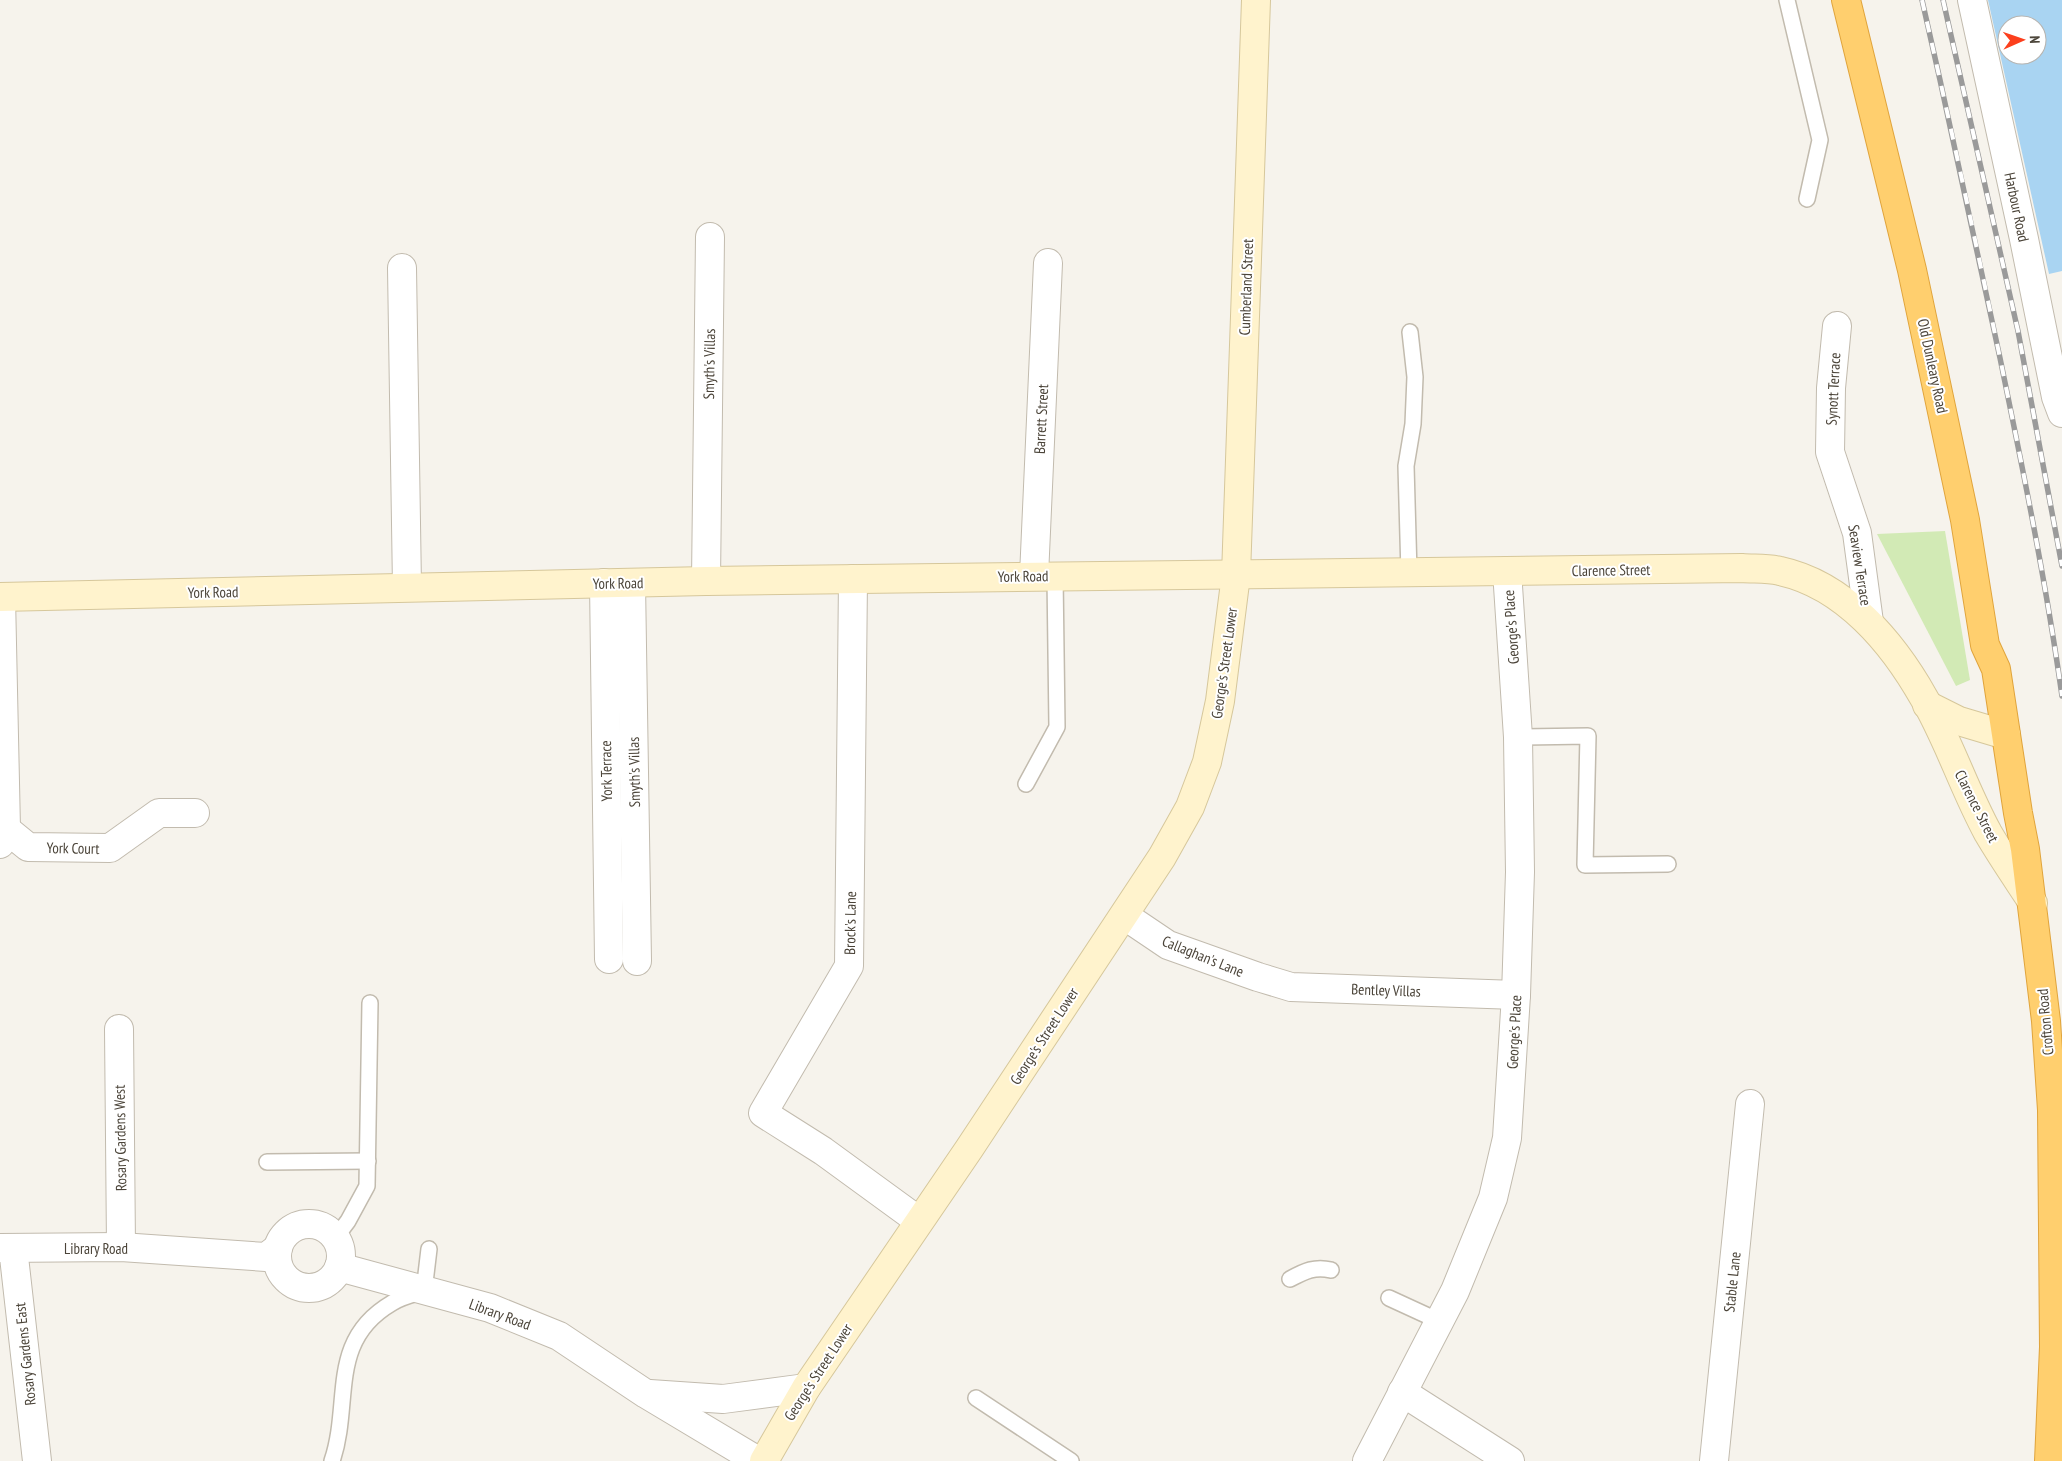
<svg xmlns="http://www.w3.org/2000/svg" width="2062" height="1461" font-family="'PT Sans Narrow',sans-serif">
<style>
.green{fill:#d2eab5}
.water{fill:#a9d4f2;fill-rule:evenodd}
.lines{fill:none;stroke-linecap:round;stroke-linejoin:round}
.lane-casing{stroke:#c2bbae;stroke-width:18}
.street-casing{stroke:#c2bbae;stroke-width:30}
.secondary-casing{stroke:#d6c79b;stroke-width:30}
.highway-casing{stroke:#e0a43c;stroke-width:30}
.lane{stroke:#fff;stroke-width:15}
.street{stroke:#fff;stroke-width:28}
.secondary{stroke:#fff3cd;stroke-width:28}
.highway{stroke:#ffcf6e;stroke-width:28}
.rail-casing{stroke:#9a9a9a;stroke-width:5.5}
.rail{stroke:#fff;stroke-width:4;stroke-dasharray:11;stroke-linecap:butt}
.labels{text-anchor:middle;dominant-baseline:central;stroke-width:4;stroke-linejoin:round;paint-order:stroke}
.street-label{font-size:15px;fill:#4b4439;stroke:#fff}
</style>
<rect width="100%" height="100%" fill="#f6f3ec"/>
<polygon class="green" points="1945,531 1970,680 1956,686 1877,534"/>
<path class="water" d="M1988,0H2062V271L2049,274ZM2007,25H2037V55H2007Z"/>
<g class="lines">
<defs>
<g id="lane">
<polyline points="1787,0 1820,140 1807,199"/>
<polyline points="1409,573 1406,466 1413,424 1415,377 1410,332"/>
<polyline points="1518,737 1588,736 1585,865 1668,864"/>
<polyline points="1026,784 1057,727 1055,576"/>
<polyline points="267,1162 368,1161"/>
<polyline points="336,1237 348,1221 367,1186 370,1003"/>
<path d="M1290,1279C1305,1271 1315,1266 1331,1270"/>
<polyline points="1389,1298 1439,1321"/>
<polyline points="976,1398 1071,1461"/>
<path d="M332,1461C352,1402 327,1341 392,1303C401,1297 414,1294 424,1291L429,1249"/>
</g>
<g id="street">
<polyline points="1972,0 2024,239 2056,397 2062,413"/>
<polyline points="402,268 407,587"/>
<polyline points="1837,326 1831,388 1830,452 1857,533 1869,622"/>
<polyline points="1034,576 1048,263"/>
<polyline points="853,579 849,966 763,1113 823,1151 919,1221"/>
<polyline points="706,581 710,237"/>
<polyline points="604,583 609,959"/>
<polyline points="631,583 637,961"/>
<polyline points="6,829 28,847 110,848 159,813 195,813"/>
<polyline points="0,844 6,829 1,597"/>
<polyline points="1125,916 1168,945 1258,977 1291,987 1516,995"/>
<polyline points="119,1029 121,1247"/>
<circle cx="309" cy="1256" r="32"/>
<polyline points="0,1248 121,1247 266,1257 278,1248"/>
<polyline points="13,1248 37,1461"/>
<polyline points="339,1267 490,1308 559,1336 646,1394 758,1461"/>
<polyline points="1402,1392 1510,1461"/>
<polyline points="650,1394 723,1399 806,1388"/>
<polyline points="1367,1461 1455,1291 1493,1198 1507,1138 1516,995 1520,872 1518,737 1507,571"/>
<polyline points="1714,1461 1750,1104"/>
</g>
<g id="secondary">
<path d="M0,597L706,581L1742,568C1754,569 1768,568 1780,571C1845,585 1893,643 1924,698C1949,741 1964,789 1988,833C2002,857 2018,880 2033,903"/>
<polyline points="1927,705 1959,721 2006,735"/>
<polyline points="764,1461 806,1388 969,1149 1162,857 1190,807 1207,762 1220,701 1236,575 1256,0"/>
</g>
<polyline id="highway" points="1846,0 1912,270 1965,520 1985,645 1996,669 2018,813 2025,849 2046,1021 2052,1110 2054,1347 2049,1461"/>
</defs>
<use href="#lane" class="lane-casing"/>
<use href="#street" class="street-casing"/>
<use href="#secondary" class="secondary-casing"/>
<use href="#highway" class="highway-casing"/>
<use href="#lane" class="lane"/>
<use href="#street" class="street"/>
<use href="#secondary" class="secondary"/>
<use href="#highway" class="highway"/>
<defs>
<g id="rail">
<path d="M1922,0C1949,119 1975,238 2000,358C2023,470 2046,582 2062,696"/>
<polyline points="1943,0 2018,331 2062,566"/>
</g>
</defs>
<use href="#rail" class="rail-casing"/>
<use href="#rail" class="rail"/>
</g>
<g class="labels">
<g class="street-label">
<text transform="translate(2017 207) rotate(78)">Harbour Road</text>
<text transform="translate(1246 287) rotate(-88)">Cumberland Street</text>
<text transform="translate(709 364) rotate(-89)">Smyth's Villas</text>
<text transform="translate(1933 366) rotate(78)">Old Dunleary Road</text>
<text transform="translate(1833 389) rotate(-87)">Synott Terrace</text>
<text transform="translate(1041 419) rotate(-87)">Barrett Street</text>
<text transform="translate(1860 565) rotate(81)">Seaview Terrace</text>
<text transform="translate(1611 570) rotate(-1)">Clarence Street</text>
<text transform="translate(1023 576) rotate(-1)">York Road</text>
<text transform="translate(618 583) rotate(-1)">York Road</text>
<text transform="translate(213 592) rotate(-1)">York Road</text>
<text transform="translate(1511 627) rotate(-94)">George's Place</text>
<text transform="translate(1224 663) rotate(-82)">George's Street Lower</text>
<text transform="translate(606 771) rotate(-91)">York Terrace</text>
<text transform="translate(634 772) rotate(-91)">Smyth's Villas</text>
<text transform="translate(1977 806) rotate(63)">Clarence Street</text>
<text transform="translate(73 848) rotate(1)">York Court</text>
<text transform="translate(850 923) rotate(-89)">Brock's Lane</text>
<text transform="translate(1203 956) rotate(22)">Callaghan's Lane</text>
<text transform="translate(1386 990) rotate(2)">Bentley Villas</text>
<text transform="translate(2045 1022) rotate(-95)">Crofton Road</text>
<text transform="translate(1514 1032) rotate(-87)">George's Place</text>
<text transform="translate(1044 1036) rotate(-57)">George's Street Lower</text>
<text transform="translate(120 1138) rotate(-91)">Rosary Gardens West</text>
<text x="96" y="1248">Library Road</text>
<text transform="translate(1732 1282) rotate(-84)">Stable Lane</text>
<text transform="translate(500 1314) rotate(20)">Library Road</text>
<text transform="translate(25 1354) rotate(-96)">Rosary Gardens East</text>
<text transform="translate(818 1372) rotate(-57)">George's Street Lower</text>
</g>
</g>
<g transform="translate(2022 40) rotate(88)"><circle r="24" fill="#ffffff" stroke="#b7b4b0"/>
<path d="M0-4L9 19L0 12L-9 19Z" fill="#fc3f1d"/>
<text y="-8" font-size="14" font-weight="bold" text-anchor="middle" fill="#4b4439">N</text>
</g>
</svg>
